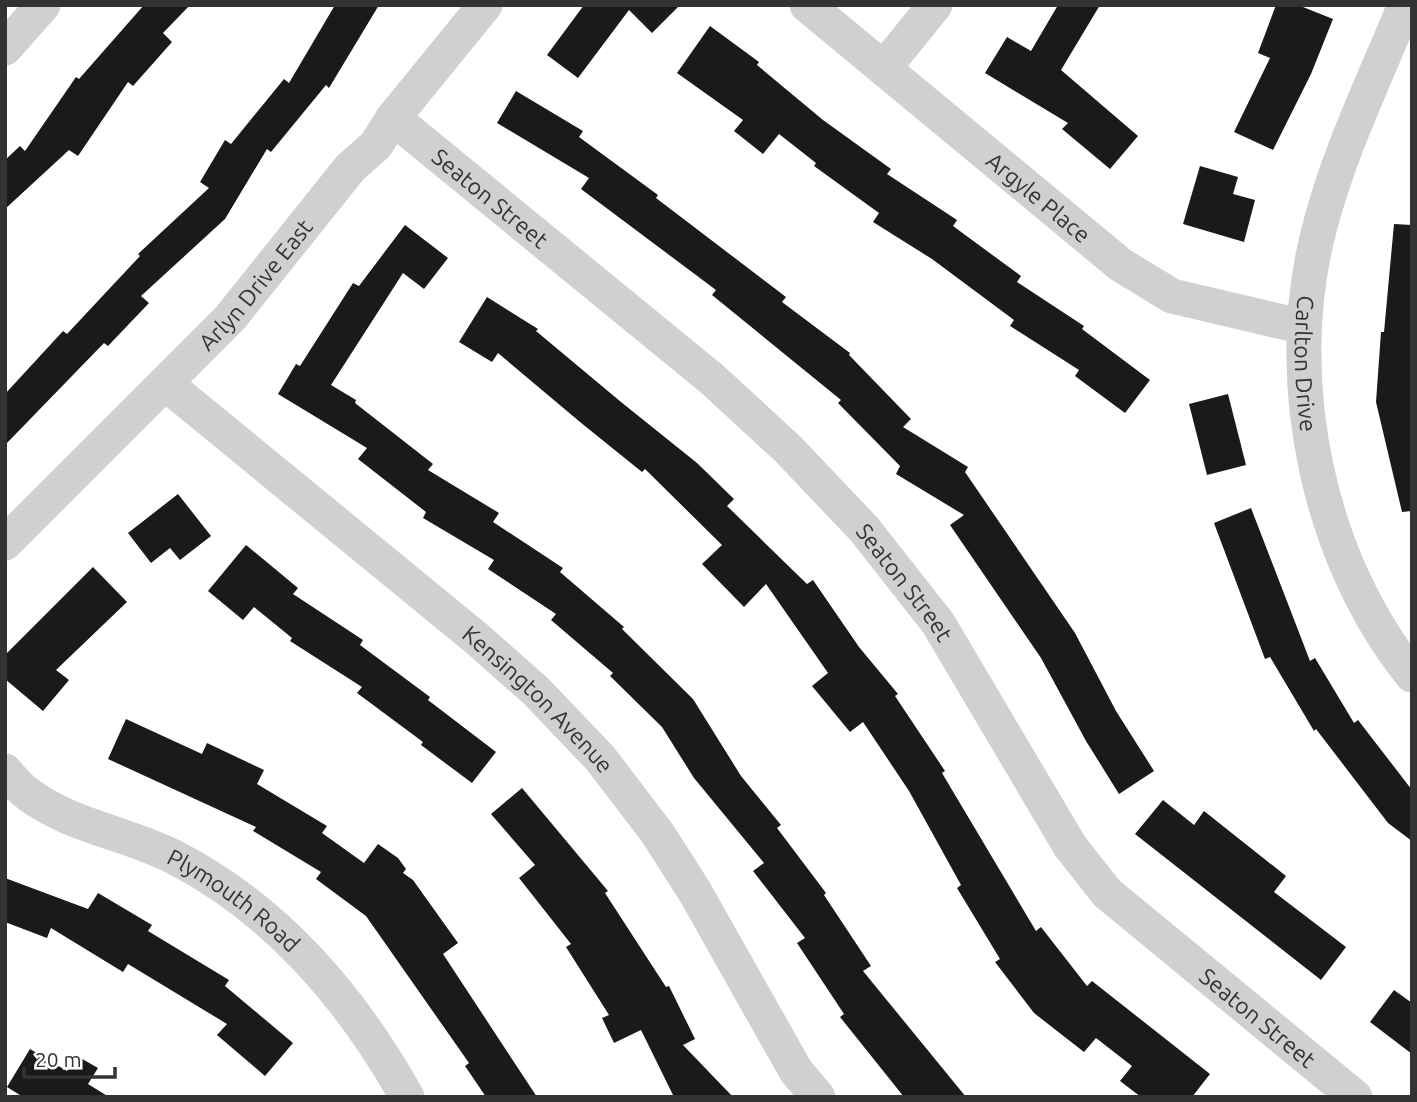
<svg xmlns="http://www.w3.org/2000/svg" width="1417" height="1102" font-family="Ubuntu,sans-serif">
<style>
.building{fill:#1a1a1a}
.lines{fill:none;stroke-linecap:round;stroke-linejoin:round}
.street{stroke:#d0d0d0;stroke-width:35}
.labels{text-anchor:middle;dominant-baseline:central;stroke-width:7;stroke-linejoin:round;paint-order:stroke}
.street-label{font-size:23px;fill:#333;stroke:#fff}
</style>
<rect width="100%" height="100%" fill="#fff"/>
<g class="building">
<polygon points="144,5 190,5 163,33 172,42 133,86 128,82 78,156 69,150 5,209 5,160 20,146 25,151 76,77 79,79"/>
<polygon points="335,5 379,5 329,88 326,85 271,152 267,149 225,219 141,296 149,303 108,346 104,343 5,445 5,394 63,331 67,334 140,256 138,254 209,188 200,182 225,140 231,144 284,79 289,83"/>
<polygon points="584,5 680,5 652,33 629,10 578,78 547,55"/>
<polygon points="1058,5 1100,5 1061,70 1138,136 1110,169 1062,129 1068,123 985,73 1007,37 1031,51"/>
<polygon points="1276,5 1298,5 1333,19 1311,74 1273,150 1234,132 1270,58 1258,53"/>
<polygon points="710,26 759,62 757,65 823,120 891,169 887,174 957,220 953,226 1021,276 1017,282 1084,326 1082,329 1150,380 1125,413 1075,376 1079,370 1010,326 1014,320 932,259 873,222 879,213 814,166 816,163 779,134 763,154 734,131 743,120 677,73"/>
<polygon points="516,91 583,131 579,137 658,195 656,198 786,297 782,302 850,353 849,355 911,419 903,427 968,467 965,472 1075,633 1116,711 1154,771 1119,794 1086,741 1041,658 950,525 964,515 896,474 900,466 838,403 841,400 712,295 716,290 581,189 589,178 497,123"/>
<polygon points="1200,166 1238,177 1233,194 1255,200 1244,242 1183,224"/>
<polygon points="1394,224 1412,225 1412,511 1402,512 1376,402 1381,332 1384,332"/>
<polygon points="405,225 448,258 424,289 403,273 331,385 356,400 355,403 433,464 428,470 499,513 493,522 563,568 560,572 624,627 622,629 693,699 741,776 781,825 777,828 826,893 824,895 871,966 863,971 966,1097 904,1097 840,1017 844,1014 797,943 805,938 753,871 764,863 694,778 662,727 610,676 613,673 551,620 556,614 488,569 494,560 423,518 426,512 358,459 367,448 278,394 296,364 300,366 353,283 359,286"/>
<polygon points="487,297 538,329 536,331 621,402 697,463 734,499 727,506 807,584 813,580 859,647 898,694 895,696 945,771 942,773 1036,931 1041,927 1087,986 1092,981 1210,1074 1192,1097 1141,1097 1120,1081 1132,1066 1096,1038 1084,1052 1034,1013 995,962 1000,959 957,888 961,885 909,791 863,722 850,732 812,686 828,673 766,584 744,607 702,564 722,545 645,469 642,472 580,422 498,353 492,362 459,342"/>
<polygon points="1228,394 1246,465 1207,475 1189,404"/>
<polygon points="178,494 211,536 180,560 170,548 151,563 128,533"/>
<polygon points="1251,508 1310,661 1315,658 1354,723 1358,720 1412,790 1412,841 1388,823 1316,729 1314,731 1270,657 1265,659 1214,523"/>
<polygon points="246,545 298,588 293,594 363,640 360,645 430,697 428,700 496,752 472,783 421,745 423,742 357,693 362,687 290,641 292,638 254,607 243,620 208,591"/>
<polygon points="93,567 127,602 56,670 69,680 43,711 5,679 5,655"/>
<polygon points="126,719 202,754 207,743 264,770 257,784 327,826 322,833 364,863 378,844 398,858 406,869 403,873 413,880 458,943 443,954 537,1097 486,1097 465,1066 469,1063 366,916 316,879 321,872 253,831 256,827 108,759"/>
<polygon points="522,788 608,891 605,893 666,987 669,986 695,1039 683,1045 733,1097 674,1097 641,1030 614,1043 602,1018 609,1015 566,947 571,944 519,878 535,865 491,814"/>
<polygon points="1163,800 1194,825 1204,811 1286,876 1274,892 1346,947 1321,980 1135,834"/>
<polygon points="5,878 88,909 98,893 152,925 148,931 229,980 225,986 293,1043 265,1076 217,1035 227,1024 128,964 123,972 51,928 47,938 5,922"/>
<polygon points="1394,990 1412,1003 1412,1054 1370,1022"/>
<polygon points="30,1049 67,1071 77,1056 98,1068 88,1084 109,1097 23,1097 7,1087"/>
</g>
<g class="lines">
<g class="street">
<path id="s1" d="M807,5L1121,265L1172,296L1304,327"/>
<path id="s2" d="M1405,5C1374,81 1336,158 1317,238C1282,382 1318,559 1412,675"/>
<polyline points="5,48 43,5"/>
<polyline points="884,68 935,5"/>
<path id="s3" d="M393,118L712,379L788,449L864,529L938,623L1070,846L1107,893L1355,1097"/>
<path id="s4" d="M166,384L476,638L536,691L600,758L658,834L695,892L796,1071L818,1097"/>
<path id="s5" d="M5,543L230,318L350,168L376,145L393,118L485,5"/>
<path id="s6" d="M5,771C12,779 19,788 28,794C70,826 127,833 174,857C277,910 351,997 407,1097"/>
</g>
</g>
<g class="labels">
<g class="street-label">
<text stroke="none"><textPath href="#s1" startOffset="301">Argyle Place</textPath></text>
<text stroke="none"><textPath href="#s3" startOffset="126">Seaton Street</textPath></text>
<text stroke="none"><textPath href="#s5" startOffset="360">Arlyn Drive East</textPath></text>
<text stroke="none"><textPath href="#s2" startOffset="376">Carlton Drive</textPath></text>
<text stroke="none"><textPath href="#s3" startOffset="693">Seaton Street</textPath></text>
<text stroke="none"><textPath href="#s4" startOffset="488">Kensington Avenue</textPath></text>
<text stroke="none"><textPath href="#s6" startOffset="266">Plymouth Road</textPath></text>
<text stroke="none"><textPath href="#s3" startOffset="1260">Seaton Street</textPath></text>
</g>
</g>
<rect width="1417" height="1102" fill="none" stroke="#333333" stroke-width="14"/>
<path d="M24 1067v10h91v-10" fill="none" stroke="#333333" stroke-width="3.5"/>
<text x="35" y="1067" font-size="21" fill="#333333" stroke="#ffffff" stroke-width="5" paint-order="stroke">20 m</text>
</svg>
